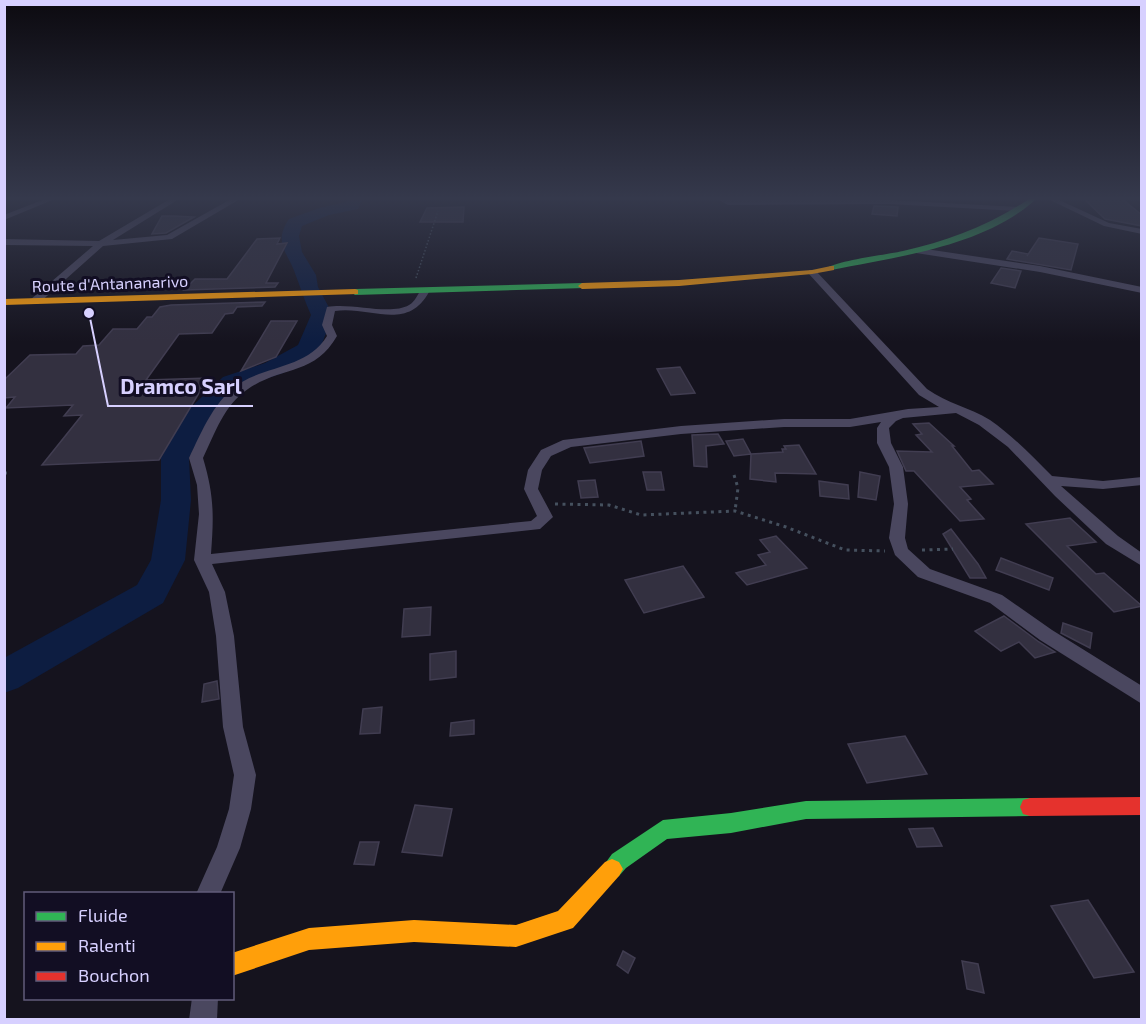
<svg xmlns="http://www.w3.org/2000/svg" width="1146" height="1024" font-family="'Exo 2',sans-serif">
<style>
.lines{fill:none;stroke-linecap:round;stroke-linejoin:round}
.river{fill:#0d1d41;fill-rule:evenodd}
.building{fill:#333040;stroke:#413d51;stroke-width:1.5}
.path-far1{stroke:#45505e;stroke-width:1.5;stroke-dasharray:1.5 2;stroke-linecap:butt}
.path{stroke:#45505e;stroke-width:3;stroke-dasharray:3 4.5;stroke-linecap:butt}
.street{fill:#4a475f;fill-rule:evenodd}
.fast{fill:#30b455;fill-rule:evenodd}
.slow{fill:#ff9f0a;fill-rule:evenodd}
.jam{fill:#e5322d;fill-rule:evenodd}
.labels{text-anchor:middle;dominant-baseline:central;stroke-width:6;stroke-linejoin:round;paint-order:stroke}
.far-street-label{font-size:16px;fill:#d7d0ff;stroke:#120e23}
.leader{fill:none;stroke:#d7d0ff;stroke-width:2}
.callout-dot{fill:#d7d0ff;stroke:#120e23;stroke-width:2}
.callout-label{font-size:21px;text-anchor:middle;font-weight:bold;fill:#d7d0ff;stroke:#120e23;stroke-width:6;stroke-linejoin:round;paint-order:stroke}
</style>
<rect width="100%" height="100%" fill="#15131e"/>
<g class="lines">
<path class="river" d="M347,199H363L358,209L329,215L302,226L299,236L302,252L316,275L318,287L333,315L320,349L316,354L283,373L241,387L212,414L189,458L191,500L185,560L163,603L18,688L4,693V658L137,585L151,560L161,500V458L188,410L223,377L265,363L298,345L311,315C305,302 301,289 296,276C289,253 272,244 289,219L319,208L346,202Z"/>
</g>
<g class="building">
<polygon points="1084,199 1122,199 1142,215 1142,226 1105,219"/>
<polygon points="874,206 898,207 897,216 872,214"/>
<polygon points="464,207 463,222 420,222 427,208"/>
<polygon points="162,216 174,216 194,217 166,233 152,234"/>
<polygon points="280,238 277,244 287,243 266,283 278,283 275,287 184,290 195,279 227,279 257,239"/>
<polygon points="1039,238 1078,244 1071,270 1007,259 1012,251 1028,254 1027,256"/>
<polygon points="1001,268 1021,271 1015,288 991,283"/>
<polygon points="265,302 262,306 237,307 233,313 225,314 212,333 179,334 146,380 208,378 159,460 42,465 82,415 64,416 73,405 6,408 15,397 4,398 4,380 30,355 76,354 83,346 99,345 113,329 137,329 147,317 152,317 160,307 171,305"/>
<polygon points="271,321 297,321 276,357 241,371"/>
<polygon points="680,367 695,393 671,395 657,369"/>
<polygon points="929,423 954,446 952,446 972,471 979,470 993,484 960,487 971,499 967,500 984,519 960,521 914,471 906,471 897,451 932,452 916,435 922,434 913,424"/>
<polygon points="718,434 724,444 706,446 707,467 694,466 692,435"/>
<polygon points="743,439 751,454 783,452 782,449 786,449 784,446 799,445 816,474 775,473 776,482 750,479 751,454 734,456 726,441"/>
<polygon points="641,441 644,456 590,463 584,448"/>
<polygon points="643,472 661,472 664,490 647,490"/>
<polygon points="860,472 880,476 876,500 858,497"/>
<polygon points="595,480 598,497 581,498 578,481"/>
<polygon points="819,481 848,485 849,499 820,496"/>
<polygon points="1070,518 1096,542 1067,546 1096,574 1104,573 1142,606 1114,612 1026,524"/>
<polygon points="951,529 978,564 986,578 970,578 943,534"/>
<polygon points="776,536 807,568 747,585 736,573 766,565 758,555 770,552 760,540"/>
<polygon points="1001,558 1053,578 1049,590 996,570"/>
<polygon points="683,566 704,597 644,613 625,580"/>
<polygon points="431,607 430,635 402,637 404,609"/>
<polygon points="1004,616 1039,642 1055,652 1035,658 1019,642 1001,651 975,631"/>
<polygon points="1063,623 1092,633 1090,648 1061,633"/>
<polygon points="456,651 456,677 430,680 430,654"/>
<polygon points="217,681 219,699 202,702 204,684"/>
<polygon points="382,707 380,733 360,734 363,709"/>
<polygon points="474,720 474,734 450,736 451,723"/>
<polygon points="905,736 927,774 867,783 848,744"/>
<polygon points="415,805 452,809 442,856 402,852"/>
<polygon points="933,828 942,846 917,847 909,829"/>
<polygon points="360,842 379,842 374,865 354,864"/>
<polygon points="1088,900 1134,972 1094,978 1051,906"/>
<polygon points="623,951 635,958 628,973 617,965"/>
<polygon points="962,961 978,964 984,993 967,989"/>
</g>
<g class="lines">
<polyline class="path-far1" points="416,278 438,211"/>
<g class="path">
<polyline points="4,473 7,473"/>
<polyline points="734,475 738,488 735,511"/>
<polyline points="555,504 609,505 641,515 735,511 786,527 845,550 885,551"/>
<polyline points="922,550 953,549"/>
</g>
<g class="street">
<polygon points="45,199 55,199 4,220 4,215"/>
<polygon points="170,199 179,199 113,240 167,235 231,199 240,199 172,239 103,246 38,304 30,304 30,300 93,246 4,245 4,239 99,241"/>
<polygon points="717,199 890,200 1020,207 1024,209 1020,211 890,204 728,205"/>
<polygon points="1048,199 1057,199 1109,223 1142,229 1142,234 1104,226"/>
<polygon points="919,248 1040,266 1142,287 1142,293 1040,272 916,253 916,249"/>
<path d="M809,270H815L927,389C948,404 969,407 990,420C1013,436 1032,456 1052,476L1103,481L1142,477V485L1103,489L1061,486L1118,536L1142,553V566L1106,544L1055,496L1008,447L979,425L956,413L903,418L896,421L889,428L891,443L903,467L908,504L905,538L908,549L930,569L1002,595L1052,630L1142,686V704L1040,640L990,603L918,577L895,555L889,538L894,504L889,467L877,443V428L881,422L850,427H784L681,434L571,447L551,456L542,470L538,489L553,517L540,529L212,564L225,592L234,636L243,727L256,775L251,809L240,848L220,894H196L217,847L229,809L234,775L223,727L216,636L209,592L194,560L199,514L197,485L189,458C202,431 215,398 242,382C271,365 308,367 327,336L322,325L327,307C351,302 390,316 409,305C415,302 417,295 421,290L429,292C407,332 371,306 335,311L332,325L337,336C314,376 281,366 248,389C224,405 215,433 203,458C214,495 214,515 211,554L531,521L537,516L524,489L528,470L541,450L563,440L681,426L784,419H850L908,409L939,407L919,395L809,274Z"/>
<polygon points="192,998 218,998 217,1020 189,1020"/>
</g>
<g class="fast">
<path d="M1029,199H1036C985,246 897,257 831,270L827,268C840,260 885,255 903,251C948,241 990,225 1029,199Z"/>
<polygon points="582,283 585,284 585,288 355,295 351,292 355,289"/>
<polygon points="1030,798 1037,800 1040,807 1037,814 1030,816 806,819 731,833 667,839 626,868 619,876 612,879 605,876 601,869 612,854 663,820 731,813 806,801"/>
</g>
<g class="slow">
<polygon points="831,266 834,266 834,270 812,274 679,286 582,289 578,286 582,283 679,280 812,270"/>
<polygon points="355,289 358,290 358,294 4,305 4,299"/>
<polygon points="612,859 619,862 623,869 619,876 573,928 516,947 414,942 309,950 232,976 232,953 309,928 414,920 516,925 558,911 605,862"/>
</g>
<polygon class="jam" points="1142,797 1142,815 1030,816 1023,814 1020,807 1023,800 1030,798"/>
</g>
<linearGradient id="sky" x2="0" y2="1"><stop stop-color="#0c0a10"/><stop offset="0.58" stop-color="#35394c"/><stop offset="1" stop-color="#35394c" stop-opacity="0"/></linearGradient>
<rect width="1146" height="342" fill="url(#sky)"/>
<g class="labels">
<g class="far-street-label">
<text transform="translate(110 283) rotate(-2)">Route d'Antananarivo</text>
</g>
</g>
<path class="leader" d="M89 313L108 406H253"/>
<circle class="callout-dot" cx="89" cy="313" r="6"/>
<g class="callout-label">
<text x="181" y="394">Dramco Sarl</text>
</g>
<rect width="1146" height="1024" fill="none" stroke="#d7d0ff" stroke-width="12"/>
<rect x="24" y="892" width="210" height="108" fill="#120e23" stroke="#615c7b" stroke-width="1.5"/>
<rect x="36" y="912" width="30" height="9" fill="#30b455" stroke="#615c7b" stroke-width="1.5"/>
<text x="78" y="922" font-size="18" fill="#d7d0ff">Fluide</text>
<rect x="36" y="942" width="30" height="9" fill="#ff9f0a" stroke="#615c7b" stroke-width="1.5"/>
<text x="78" y="952" font-size="18" fill="#d7d0ff">Ralenti</text>
<rect x="36" y="972" width="30" height="9" fill="#e5322d" stroke="#615c7b" stroke-width="1.5"/>
<text x="78" y="982" font-size="18" fill="#d7d0ff">Bouchon</text>
</svg>
